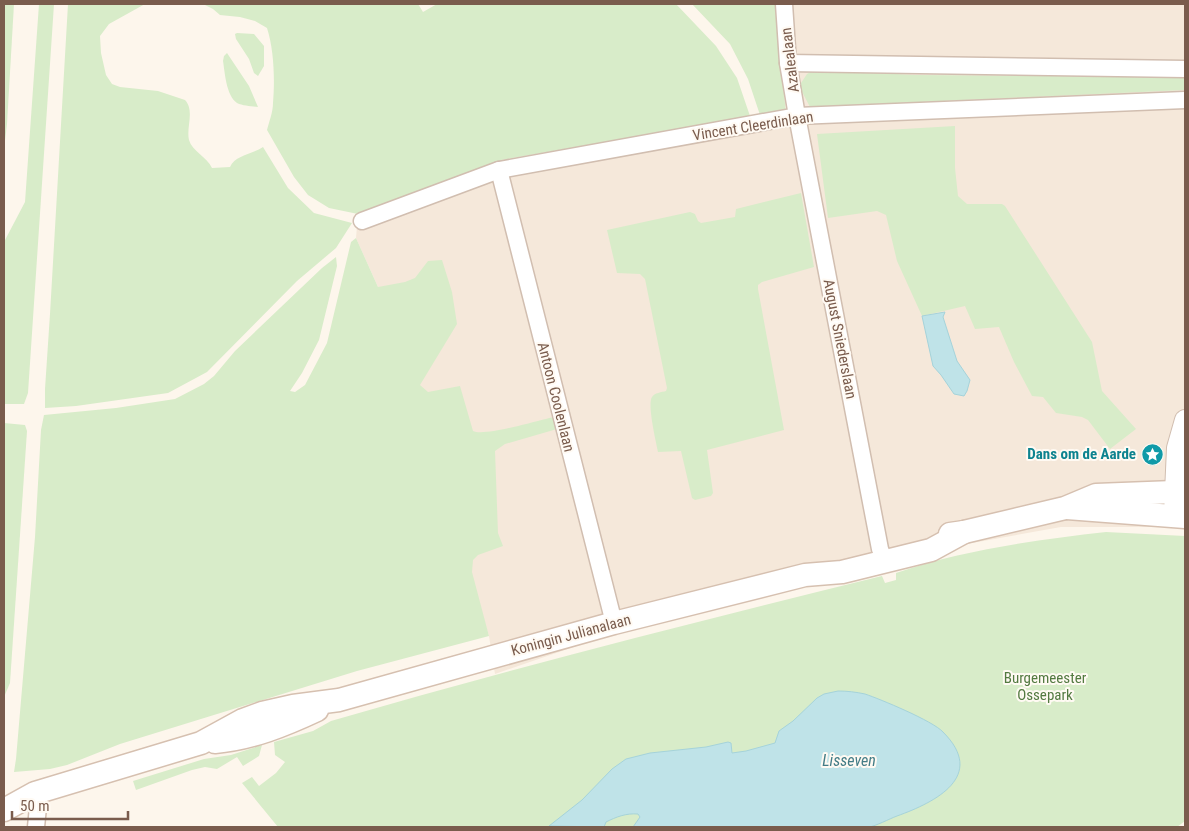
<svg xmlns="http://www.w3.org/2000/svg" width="1189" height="831" font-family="'Roboto Condensed',sans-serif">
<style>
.residential{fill:#f5e8da}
.green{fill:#d8ecc9}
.water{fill:#bfe3e8;stroke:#a5d3da}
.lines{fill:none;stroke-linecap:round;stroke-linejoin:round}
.minor-casing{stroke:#d1beb0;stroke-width:19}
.tertiary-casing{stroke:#d1beb0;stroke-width:22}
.secondary-casing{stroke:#d6c0b0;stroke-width:25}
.minor{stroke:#fff;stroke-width:16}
.tertiary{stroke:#fff;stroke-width:20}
.secondary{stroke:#fff;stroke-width:22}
.labels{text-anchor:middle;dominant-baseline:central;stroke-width:4;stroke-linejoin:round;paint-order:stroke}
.street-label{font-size:15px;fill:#7a5c4d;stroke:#fffaf3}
.culture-label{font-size:15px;font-weight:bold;fill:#0d838f;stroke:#fffaf3;text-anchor:end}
.park-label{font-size:15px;fill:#537a41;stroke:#fffaf3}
.water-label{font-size:16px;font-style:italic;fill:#437c86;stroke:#fffaf3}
</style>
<rect width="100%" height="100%" fill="#fdf6ec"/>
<polygon class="residential" points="776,4 1185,4 1185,527 1061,527 772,579 495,674 489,636 378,287 356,238 358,214 501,160 750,121 786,114"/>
<g class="green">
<polygon points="4,4 14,4 7,124 4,149"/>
<polygon points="39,4 54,4 28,393 24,404 4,404 4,242 25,202"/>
<path d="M68,4H145L109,24L100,36L101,53L106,75L112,84L120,87L158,91L185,100C195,111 186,127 189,140C192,151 207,157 212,168L230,167C235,155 253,154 263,147L288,188L314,213L352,223L336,248L297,281L207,372L168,393L76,406L45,408V389L50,314Z"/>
<path d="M203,4H418L423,12L437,4H676L716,46L737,78L750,116V121L658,133L501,160L358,214L329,208L308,195L294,177L267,130C269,122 273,112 273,103C275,79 274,50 267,28L255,21L240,17L220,15L213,9Z"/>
<polygon points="692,4 776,4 786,114 761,118 748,79 730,44"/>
<polygon points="237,33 254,34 264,46 264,66 258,76 254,73 249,59 236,39 235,34"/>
<path d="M227,53L249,86L258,107C251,106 243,106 237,103C226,95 225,73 223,61L224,56Z"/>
<polygon points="814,70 916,75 1185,77 1185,90 810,107 799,86 807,74"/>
<polygon points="955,126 955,168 958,196 967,204 1002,204 1005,206 1092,342 1102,391 1136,429 1110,449 1088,420 1082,417 1056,413 1043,397 1032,396 1014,362 999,327 975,329 965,306 922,316 897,261 886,215 877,211 828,218 817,134"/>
<path d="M801,193L814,267L762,282L758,285V289L784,430L707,450L713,493L711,496L695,500L692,498L681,451L658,452C656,442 647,404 652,397C654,393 662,392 666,391L667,388L645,279L640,274L617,273L607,230L690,212L695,214L698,221L701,223L735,217L736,209Z"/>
<path d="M356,238L378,287L405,282L415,278L428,261L442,260L452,292L457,324L420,385L428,392L460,386L473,431C484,437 539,420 554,417L557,429L505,444L495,451L498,533L503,546L478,555L473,560L472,572L489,636L357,671L120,744L67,765L50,769L14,772L16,759L35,537L41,430L44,415L116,408L175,399L204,384L214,376L235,351L322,268L336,257L337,266L319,340L302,373L290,391L295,392L305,385L327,343L351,242Z"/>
<polygon points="4,423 25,425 27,431 10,683 4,697"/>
<path d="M1106,532L1185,536V821L1177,827H278L242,783L252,777L259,786L276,773L285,762L275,755L274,742L313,731L331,721C514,668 698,621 882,576L885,583L896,580V573C963,550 1036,540 1106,532Z"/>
<polygon points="262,745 259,756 243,766 237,757 217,769 205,767 192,770 136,790 133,781 204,759 231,755"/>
</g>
<g class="water">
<polygon points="945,312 943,317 957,361 970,380 967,391 964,396 954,394 941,375 933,366 922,316"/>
<path d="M838,691C847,691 856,692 865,694C880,699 933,721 943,732C987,776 936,802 897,816C889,819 876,826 869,827C844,830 818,827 793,827C740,827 687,827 633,827L640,817L638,814C626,813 616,817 606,822L604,827L549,826L582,800L612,769L626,759L650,753L706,747L728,742L731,743L732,753L746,751L775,743L779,731L793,721L817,698L824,694Z"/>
</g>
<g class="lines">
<defs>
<g id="minor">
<polyline points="784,4 788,63 797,116 880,549 885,562"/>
<polyline points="788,63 1185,69"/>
<polyline points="499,170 614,623"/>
<polyline points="362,221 499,170 797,116 1185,100"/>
<polyline points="35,793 38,807 36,827"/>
</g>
<polyline id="tertiary" points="1174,516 1177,448 1185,420"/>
<g id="secondary">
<polyline points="1067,508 1185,517"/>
<polyline points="950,534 964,532 1065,508 1096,495 1174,492 1185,494"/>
<path d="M215,742C251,739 285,725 317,710"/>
<polyline points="4,810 35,793 201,743 243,720 262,713 293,706 339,700 614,623 805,575 842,572 931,550 964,532"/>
</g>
</defs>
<use href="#minor" class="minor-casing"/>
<use href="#tertiary" class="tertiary-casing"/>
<use href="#secondary" class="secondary-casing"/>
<use href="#minor" class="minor"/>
<use href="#tertiary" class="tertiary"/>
<use href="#secondary" class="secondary"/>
</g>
<defs>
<symbol id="sight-disc" viewBox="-11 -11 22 22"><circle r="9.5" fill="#0f9aa8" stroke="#fffaf3"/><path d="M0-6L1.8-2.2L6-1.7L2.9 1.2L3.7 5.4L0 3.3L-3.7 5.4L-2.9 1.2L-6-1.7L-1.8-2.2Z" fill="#fff"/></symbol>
</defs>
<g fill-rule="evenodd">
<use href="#sight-disc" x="1140" y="442" width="25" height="25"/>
</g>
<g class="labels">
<g class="street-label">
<text transform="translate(790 60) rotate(-97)">Azalealaan</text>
<text transform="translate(753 126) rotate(-9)">Vincent Cleerdinlaan</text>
<text transform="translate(840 339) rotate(79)">August Sniederslaan</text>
<text transform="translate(556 397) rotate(76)">Antoon Coolenlaan</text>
<text transform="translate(571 635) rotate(-15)">Koningin Julianalaan</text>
</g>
<g class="culture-label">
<text x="1136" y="454">Dans om de Aarde</text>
</g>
<g class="park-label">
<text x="1045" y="678">Burgemeester<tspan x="1045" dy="17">Ossepark</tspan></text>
</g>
<g class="water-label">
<text x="849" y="760">Lisseven</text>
</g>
</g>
<rect width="1189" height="831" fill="none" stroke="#7a5c4d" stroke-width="10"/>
<path d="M12 811v8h116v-8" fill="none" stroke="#7a5c4d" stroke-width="2.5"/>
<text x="20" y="811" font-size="15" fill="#7a5c4d" stroke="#fffaf3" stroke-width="4" paint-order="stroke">50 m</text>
</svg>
